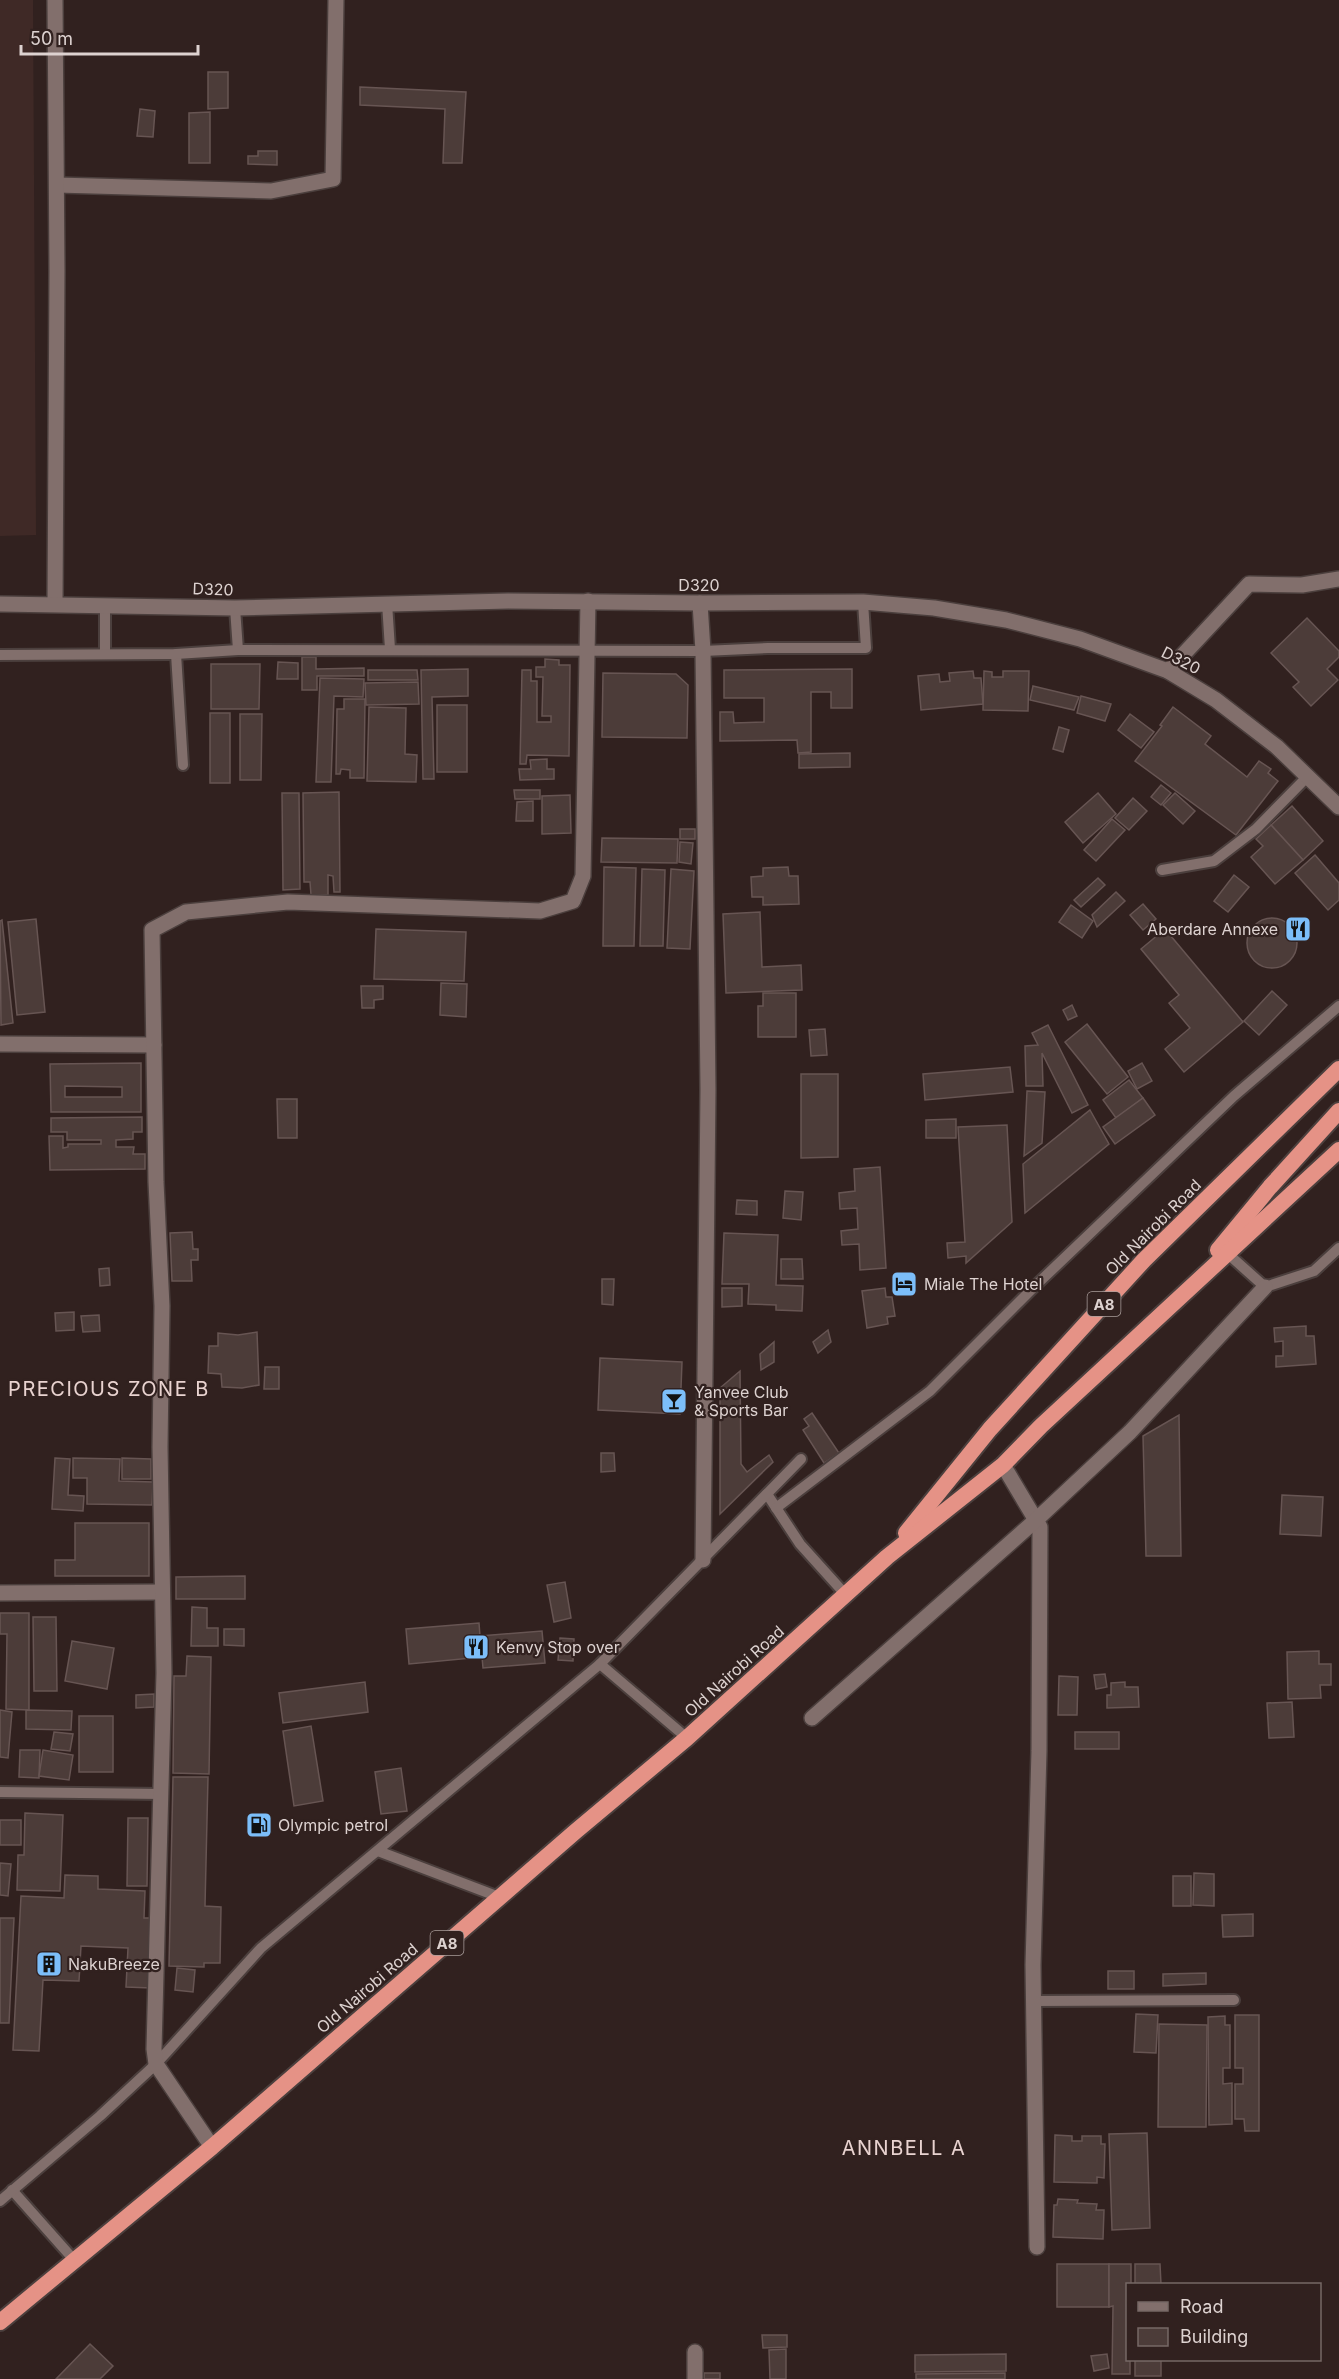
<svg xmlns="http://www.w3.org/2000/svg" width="1339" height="2379" font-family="Inter,sans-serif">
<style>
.built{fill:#3f2926}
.building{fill:#4c3c39;stroke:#675553;stroke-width:1.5;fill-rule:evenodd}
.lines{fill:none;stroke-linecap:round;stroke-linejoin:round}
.service-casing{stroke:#4b3f3d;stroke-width:14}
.minor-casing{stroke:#4b3f3d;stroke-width:18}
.tertiary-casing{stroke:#4b3f3d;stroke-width:18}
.trunk-casing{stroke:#4b3f3d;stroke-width:20}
.service{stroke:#826f6c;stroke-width:10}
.minor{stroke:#826f6c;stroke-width:15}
.tertiary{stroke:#826f6c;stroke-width:15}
.trunk{stroke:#e59286;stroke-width:16}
.labels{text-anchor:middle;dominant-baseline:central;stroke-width:4.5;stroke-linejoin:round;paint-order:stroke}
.shield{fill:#31211f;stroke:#a99d9b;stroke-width:1.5}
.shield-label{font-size:15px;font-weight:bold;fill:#ddd2d0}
.street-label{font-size:16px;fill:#ddd2d0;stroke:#31211f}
.poi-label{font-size:16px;fill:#ddd2d0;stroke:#31211f;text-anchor:start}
.quarter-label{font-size:20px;letter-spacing:1.5px;fill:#e9d3d0;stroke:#31211f}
</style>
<rect width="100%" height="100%" fill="#31211f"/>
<polygon class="built" points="0,0 33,0 36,535 0,536"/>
<g class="building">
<polygon points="208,72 228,72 228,108 208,109"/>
<polygon points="360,87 466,92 462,163 443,163 445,109 360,105"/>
<polygon points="140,109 155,111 153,137 137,136"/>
<polygon points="210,112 210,163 189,163 189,113"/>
<polygon points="258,151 277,151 277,165 248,164 248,156 258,156"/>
<polygon points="1307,618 1339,651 1339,657 1327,669 1338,680 1311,706 1293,687 1299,682 1271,653"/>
<polygon points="302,657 316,657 316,669 364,668 364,676 317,676 317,690 302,690"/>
<polygon points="545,659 559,660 559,665 570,665 569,756 527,755 526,764 520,764 522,670 531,670 531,681 537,681 537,722 551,722 551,716 542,716 543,677 536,677 536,667 545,667"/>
<polygon points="278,662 298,663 298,679 277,679"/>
<polygon points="211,664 260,664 259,709 211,709"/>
<polygon points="468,669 468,696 432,697 434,779 423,779 421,670"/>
<polygon points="852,669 852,708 831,708 831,692 811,692 811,752 798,753 797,740 720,741 720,712 733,712 734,723 764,722 764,698 724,698 724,670"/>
<polygon points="368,670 417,670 418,680 368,680"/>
<polygon points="973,671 974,678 981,678 983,704 921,710 918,676 939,674 940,682 950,681 949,673"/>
<polygon points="984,671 992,672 992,677 1003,677 1003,671 1029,671 1028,711 983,710"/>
<polygon points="603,673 676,674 688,685 687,738 602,737"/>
<polygon points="320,678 364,679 363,697 334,696 331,782 316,782"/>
<polygon points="418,682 419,704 366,705 365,683"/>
<polygon points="1033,686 1079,697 1074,710 1030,700"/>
<polygon points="1081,696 1111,704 1105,721 1077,713"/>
<polygon points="344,699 365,699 364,778 350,778 350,770 341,769 340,774 336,774 337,709 344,709"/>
<rect x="437" y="705" width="30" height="67"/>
<polygon points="369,707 406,708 405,754 417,755 416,782 367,781"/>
<polygon points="1173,707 1211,736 1205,744 1247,777 1259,761 1271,769 1268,773 1278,781 1236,835 1135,761 1162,726 1160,725"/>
<rect x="210" y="713" width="20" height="70"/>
<polygon points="240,714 262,714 261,780 240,780"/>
<polygon points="1130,714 1154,732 1141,748 1118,730"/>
<polygon points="1059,727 1069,730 1063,752 1053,749"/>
<polygon points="850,753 850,767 799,768 799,754"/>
<polygon points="547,759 547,769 554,769 554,779 520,780 519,769 531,769 530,760"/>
<polygon points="1161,785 1171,793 1161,805 1151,797"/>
<polygon points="514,790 540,790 540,799 515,799"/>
<polygon points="339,792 340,892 334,892 333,876 328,875 328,895 311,895 310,882 304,882 303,793"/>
<polygon points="282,793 299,793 300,889 283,890"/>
<polygon points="1098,793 1116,814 1083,843 1065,822"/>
<polygon points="1175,793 1195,811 1183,824 1163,805"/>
<polygon points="570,795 571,833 542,834 542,796"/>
<polygon points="1133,798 1147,811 1129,830 1115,818"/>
<polygon points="533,801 533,821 516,821 517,802"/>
<polygon points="1292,806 1323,841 1303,860 1271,825"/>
<polygon points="1112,819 1125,830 1096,861 1084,850"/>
<polygon points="1271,825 1303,860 1275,884 1251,857 1263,846 1256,839"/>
<rect x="680" y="829" width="15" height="10"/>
<polygon points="602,838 678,839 677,863 601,862"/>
<polygon points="680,842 693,843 691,864 679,862"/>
<polygon points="1315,855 1339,883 1339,900 1328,910 1295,873"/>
<polygon points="604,867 636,868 634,946 603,946"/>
<polygon points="788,867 789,876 798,876 799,904 763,905 763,897 752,897 751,877 763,876 763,868"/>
<polygon points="642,869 665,870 663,946 640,946"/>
<polygon points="671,869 694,871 690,949 667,948"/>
<polygon points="1234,875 1249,887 1228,912 1214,901"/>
<polygon points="1098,878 1105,885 1081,907 1074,900"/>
<polygon points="1116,892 1125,901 1097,927 1092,915"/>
<polygon points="1143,904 1156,919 1143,930 1130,915"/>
<polygon points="1071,905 1093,921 1082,938 1059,922"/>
<polygon points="760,912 762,967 801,965 802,990 726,993 723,914"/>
<circle cx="1272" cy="943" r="25"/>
<polygon points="36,919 45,1012 17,1015 8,922"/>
<polygon points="2,920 13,1023 1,1025 0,921"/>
<polygon points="376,929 466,932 464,981 374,979"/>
<polygon points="1165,929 1243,1022 1184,1072 1165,1049 1190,1028 1169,1003 1179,995 1141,949"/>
<polygon points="441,983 467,984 466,1017 440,1015"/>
<polygon points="361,986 383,986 383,999 374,1000 374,1008 362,1008"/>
<polygon points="1272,991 1287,1005 1259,1035 1244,1021"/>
<polygon points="763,993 796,993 796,1037 758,1037 758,1006 763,1006"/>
<polygon points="1072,1005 1077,1016 1068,1020 1063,1010"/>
<polygon points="1087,1024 1128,1077 1107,1094 1065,1042"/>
<polygon points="1048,1025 1088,1105 1072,1113 1042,1053 1043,1086 1026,1086 1025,1046 1038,1045 1032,1033"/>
<polygon points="825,1029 827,1055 811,1056 809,1030"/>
<path d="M141,1063V1112H51L50,1064ZM65,1086L122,1087V1097H65Z"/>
<polygon points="1142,1063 1152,1081 1137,1089 1128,1071"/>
<polygon points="1010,1067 1013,1092 925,1100 923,1074"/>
<polygon points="801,1074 838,1074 838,1157 801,1158"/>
<polygon points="1129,1080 1143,1098 1116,1118 1103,1100"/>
<polygon points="1027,1091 1045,1092 1042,1143 1024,1156"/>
<polygon points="1143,1098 1155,1115 1115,1144 1103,1127"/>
<polygon points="277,1099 297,1099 297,1138 278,1138"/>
<polygon points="1090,1110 1109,1144 1025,1213 1023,1164"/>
<polygon points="142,1117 142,1132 133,1132 133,1139 116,1140 116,1147 134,1147 133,1154 145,1154 145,1169 50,1170 49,1136 63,1136 63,1148 68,1147 68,1144 101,1144 101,1140 67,1140 67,1132 51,1132 51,1118"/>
<polygon points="956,1119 956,1138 926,1138 926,1120"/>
<polygon points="1007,1125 1012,1222 966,1263 966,1256 948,1258 947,1243 965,1242 958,1127"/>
<polygon points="880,1167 886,1268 860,1270 859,1244 842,1245 841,1231 858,1229 857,1208 840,1209 839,1193 855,1191 854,1169"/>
<polygon points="785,1191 803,1192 801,1220 783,1218"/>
<polygon points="737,1200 757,1201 757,1215 736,1214"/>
<polygon points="192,1232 193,1249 198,1249 198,1260 191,1260 192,1281 172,1281 170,1233"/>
<polygon points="724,1233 778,1235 776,1285 803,1286 802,1311 776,1310 776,1305 748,1304 749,1284 722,1284"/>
<polygon points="781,1259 802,1259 803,1279 781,1279"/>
<polygon points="109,1268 110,1285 100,1286 99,1269"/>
<polygon points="602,1279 614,1279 613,1305 602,1304"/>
<polygon points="722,1288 742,1288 742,1306 722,1307"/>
<polygon points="885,1288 886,1297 892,1297 895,1316 887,1317 888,1324 867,1328 862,1291"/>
<polygon points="74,1312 74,1330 56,1331 55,1313"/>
<polygon points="99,1315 100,1331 83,1332 81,1316"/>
<polygon points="1306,1326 1306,1336 1314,1336 1316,1364 1276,1367 1276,1356 1283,1356 1283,1341 1275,1342 1274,1328"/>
<polygon points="828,1330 831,1342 818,1353 813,1342"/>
<polygon points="257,1332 259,1385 242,1388 222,1387 221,1374 208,1373 209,1346 218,1346 218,1333 238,1335"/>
<polygon points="774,1342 774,1362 761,1370 760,1354"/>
<polygon points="600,1358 682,1362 680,1414 598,1410"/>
<polygon points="265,1367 279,1367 279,1389 264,1389"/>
<polygon points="740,1371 741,1464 747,1472 769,1455 773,1462 720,1514 720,1388"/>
<polygon points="812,1413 839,1453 824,1463 803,1430 809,1426 804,1419"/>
<polygon points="1179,1415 1181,1556 1146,1556 1143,1436"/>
<polygon points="601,1453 614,1453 615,1471 601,1472"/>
<polygon points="55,1458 70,1459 68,1495 84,1496 83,1511 52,1509"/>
<polygon points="73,1458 120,1459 119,1481 153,1482 152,1505 87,1504 87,1478 73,1478"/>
<polygon points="122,1458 151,1459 151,1479 122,1479"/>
<polygon points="1282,1495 1323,1497 1321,1536 1280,1534"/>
<polygon points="75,1523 149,1523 149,1576 55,1576 55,1560 75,1560"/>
<polygon points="245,1576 245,1599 176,1599 176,1577"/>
<polygon points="565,1582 571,1618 554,1622 547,1585"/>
<polygon points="192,1607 207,1608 207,1628 218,1628 218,1646 191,1646"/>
<polygon points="0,1613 29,1613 29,1710 6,1709 7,1634 0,1634"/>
<polygon points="33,1617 56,1617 57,1691 34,1691"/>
<polygon points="479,1623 480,1636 542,1631 545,1663 483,1668 482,1657 409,1664 406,1629"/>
<polygon points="224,1629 244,1629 244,1646 224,1645"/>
<polygon points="560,1638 574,1639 573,1661 558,1660"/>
<polygon points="72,1641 114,1648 107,1689 65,1681"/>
<polygon points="1319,1651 1319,1664 1331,1664 1331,1685 1320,1685 1321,1698 1288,1699 1287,1652"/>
<polygon points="187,1656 211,1657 209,1774 173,1773 174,1676 186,1676"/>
<polygon points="1105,1674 1107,1687 1096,1689 1094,1675"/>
<polygon points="1059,1676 1078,1677 1077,1715 1058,1715"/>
<polygon points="365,1682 368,1712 283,1723 279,1693"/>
<polygon points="1125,1682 1125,1687 1138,1687 1139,1707 1107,1708 1107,1695 1111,1695 1111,1683"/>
<polygon points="154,1694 154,1707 136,1708 136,1695"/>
<polygon points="1292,1702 1294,1737 1269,1738 1267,1703"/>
<polygon points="0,1710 12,1712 8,1758 0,1757"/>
<polygon points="26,1710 72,1711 71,1730 26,1729"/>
<rect x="79" y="1716" width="34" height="56"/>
<polygon points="311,1726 323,1801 294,1806 283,1731"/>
<polygon points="54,1732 73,1734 70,1751 51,1749"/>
<rect x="1075" y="1732" width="44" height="17"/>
<polygon points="20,1750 40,1750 39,1778 19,1777"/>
<polygon points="43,1750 73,1755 69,1780 39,1776"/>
<polygon points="401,1768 407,1811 381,1814 375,1772"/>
<polygon points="173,1777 208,1777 205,1906 221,1907 220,1963 204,1963 204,1967 169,1966"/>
<polygon points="25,1813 63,1815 60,1891 17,1890 18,1855 24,1855"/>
<polygon points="128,1818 148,1818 147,1886 127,1886"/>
<rect x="0" y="1820" width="21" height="25"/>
<polygon points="0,1863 11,1864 8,1896 0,1895"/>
<polygon points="1194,1873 1214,1874 1214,1906 1193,1905"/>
<polygon points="65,1875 98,1876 98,1889 145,1891 144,1918 154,1918 151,1988 126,1987 128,1948 81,1946 79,1981 43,1980 39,2051 13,2050 21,1896 64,1898"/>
<rect x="1173" y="1876" width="18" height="30"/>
<polygon points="1253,1914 1253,1936 1223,1937 1222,1915"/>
<polygon points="0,1918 14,1918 9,2023 0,2023"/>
<polygon points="177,1968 195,1970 193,1992 175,1990"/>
<rect x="1108" y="1971" width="26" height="18"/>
<polygon points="1206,1973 1206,1984 1163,1986 1163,1974"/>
<polygon points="1136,2014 1158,2015 1156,2053 1134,2052"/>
<polygon points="1235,2015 1259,2015 1259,2131 1245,2131 1244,2119 1235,2119 1235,2084 1243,2084 1243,2068 1235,2068"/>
<polygon points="1225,2016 1225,2025 1230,2025 1230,2068 1223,2068 1223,2084 1232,2083 1232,2124 1209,2125 1208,2017"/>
<polygon points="1159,2024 1207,2025 1206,2127 1158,2127"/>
<polygon points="1147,2133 1150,2228 1112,2230 1109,2134"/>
<polygon points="1055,2135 1072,2136 1072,2141 1082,2141 1082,2136 1101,2136 1101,2144 1105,2144 1104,2178 1097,2177 1097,2183 1054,2182"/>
<polygon points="1058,2199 1078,2200 1077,2203 1097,2204 1096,2210 1104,2210 1103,2239 1053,2237 1054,2205 1057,2205"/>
<rect x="1057" y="2264" width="52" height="43"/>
<polygon points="1109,2264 1131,2264 1131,2284 1128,2284 1128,2360 1130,2360 1130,2374 1112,2374 1113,2306 1109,2307"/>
<polygon points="1135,2264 1160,2264 1161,2284 1135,2284"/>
<polygon points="762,2335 787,2335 787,2347 763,2348"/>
<polygon points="90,2344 113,2366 100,2379 56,2379"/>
<polygon points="786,2349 786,2379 770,2379 769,2350"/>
<polygon points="1006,2354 1006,2371 915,2372 915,2355"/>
<polygon points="1107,2354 1109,2368 1094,2371 1091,2356"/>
<rect x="1135" y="2360" width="26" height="16"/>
<rect x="704" y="2373" width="16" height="6"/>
<polygon points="1005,2373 1005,2379 916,2379 916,2374"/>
</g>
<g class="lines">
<defs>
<g id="service">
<polyline points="387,603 390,649"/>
<polyline points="105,605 105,654"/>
<polyline points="235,608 238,650"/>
<polyline points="176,654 183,765"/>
<polyline points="0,655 176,654 238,650 703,651 768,648 866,648 863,602"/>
<polyline points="1162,870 1214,861 1256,829 1308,776"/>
<polyline points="1227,1253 1265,1287 1314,1271 1339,1248"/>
<polyline points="767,1494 800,1544 845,1594"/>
<polyline points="776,1508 930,1391 1034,1287 1234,1096 1339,1006"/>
<polyline points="600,1664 801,1459"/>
<polyline points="0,1792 162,1794"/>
<polyline points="378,1851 499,1897"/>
<polyline points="1034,2001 1234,2000"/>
<polyline points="12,2190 75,2261"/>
<polyline points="0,2201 100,2116 156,2064 261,1948 600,1664 687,1738"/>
</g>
<g id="minor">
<polyline points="57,185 271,191 333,179 336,0"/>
<polyline points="700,603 703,651 708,1090 703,1560"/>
<polyline points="55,604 57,271 55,0"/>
<polyline points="1168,671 1249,584 1302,585 1339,579"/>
<polyline points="0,1044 154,1045"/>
<polyline points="1003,1465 1040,1527 1039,1751 1033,1965 1037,2247"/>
<polyline points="0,1593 162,1592"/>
<polyline points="812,1718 1036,1520 1130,1432 1265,1287"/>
<polyline points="212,2147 156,2064 154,2049 164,1673 160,1447 162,1306 156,1182 152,930 186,912 288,902 540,911 573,901 583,876 588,601"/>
<polyline points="695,2379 695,2352"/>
</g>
<polyline id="tertiary" points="0,604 235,608 508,601 700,603 863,602 934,608 1006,620 1080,639 1168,671 1216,700 1277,747 1339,807"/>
<g id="trunk">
<polyline points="1218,1250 1270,1187 1339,1111"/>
<polyline points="906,1533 990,1429 1144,1260 1339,1069"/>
<polyline points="0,2322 212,2147 576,1831 687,1738 887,1557 1003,1465 1041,1426 1339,1150"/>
</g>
</defs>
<use href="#service" class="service-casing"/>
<use href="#minor" class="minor-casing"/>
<use href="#tertiary" class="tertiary-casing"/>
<use href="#trunk" class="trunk-casing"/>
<use href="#service" class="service"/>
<use href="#minor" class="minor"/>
<use href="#tertiary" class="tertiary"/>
<use href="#trunk" class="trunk"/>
</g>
<defs>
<symbol id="restaurant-square" viewBox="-11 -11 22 22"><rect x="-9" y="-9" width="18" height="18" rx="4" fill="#7cbef9" stroke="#31211f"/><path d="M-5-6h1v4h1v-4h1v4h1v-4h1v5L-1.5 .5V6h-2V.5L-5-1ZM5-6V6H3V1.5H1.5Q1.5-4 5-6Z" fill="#111"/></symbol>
<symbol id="hotel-square" viewBox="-11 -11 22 22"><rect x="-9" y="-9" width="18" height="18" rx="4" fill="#7cbef9" stroke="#31211f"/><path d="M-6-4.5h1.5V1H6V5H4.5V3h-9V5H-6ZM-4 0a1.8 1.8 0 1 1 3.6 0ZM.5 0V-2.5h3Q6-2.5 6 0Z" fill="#111"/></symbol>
<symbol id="bar-square" viewBox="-11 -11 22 22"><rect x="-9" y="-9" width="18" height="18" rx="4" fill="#7cbef9" stroke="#31211f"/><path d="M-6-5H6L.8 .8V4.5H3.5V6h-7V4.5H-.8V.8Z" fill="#111"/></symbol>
<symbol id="fuel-square" viewBox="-11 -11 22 22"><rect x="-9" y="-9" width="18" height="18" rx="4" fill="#7cbef9" stroke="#31211f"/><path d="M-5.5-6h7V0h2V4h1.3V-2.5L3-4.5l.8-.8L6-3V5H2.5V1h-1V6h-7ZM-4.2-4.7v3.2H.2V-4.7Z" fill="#111"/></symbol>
<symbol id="building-square" viewBox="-11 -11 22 22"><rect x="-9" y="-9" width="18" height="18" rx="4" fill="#7cbef9" stroke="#31211f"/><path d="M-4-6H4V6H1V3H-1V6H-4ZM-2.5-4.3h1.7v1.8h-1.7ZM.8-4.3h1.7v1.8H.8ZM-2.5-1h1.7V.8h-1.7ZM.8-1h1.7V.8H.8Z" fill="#111"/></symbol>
</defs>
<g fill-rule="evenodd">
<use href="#restaurant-square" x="1283" y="914" width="30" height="30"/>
<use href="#hotel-square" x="889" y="1269" width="30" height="30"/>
<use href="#bar-square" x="659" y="1386" width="30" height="30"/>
<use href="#restaurant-square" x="461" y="1632" width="30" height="30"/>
<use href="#fuel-square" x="244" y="1810" width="30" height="30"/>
<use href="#building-square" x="34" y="1949" width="30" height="30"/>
</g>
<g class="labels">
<g class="shield">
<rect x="1087.5" y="1292" width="33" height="24" rx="4.5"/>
<rect x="430.5" y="1931" width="33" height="24" rx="4.5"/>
</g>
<g class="shield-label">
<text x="1104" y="1304">A8</text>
<text x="447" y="1943">A8</text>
</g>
<g class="street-label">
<text x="699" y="585">D320</text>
<text transform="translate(213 589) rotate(2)">D320</text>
<text transform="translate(1181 660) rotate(27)">D320</text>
<text transform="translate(1153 1227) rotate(-45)">Old Nairobi Road</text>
<text transform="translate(734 1671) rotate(-42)">Old Nairobi Road</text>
<text transform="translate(367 1988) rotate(-41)">Old Nairobi Road</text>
</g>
<g class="poi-label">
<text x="1278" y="929" text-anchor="end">Aberdare Annexe</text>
<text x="924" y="1284">Miale The Hotel</text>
<text x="694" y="1392">Yanvee Club<tspan x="694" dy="18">&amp; Sports Bar</tspan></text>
<text x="496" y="1647">Kenvy Stop over</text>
<text x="278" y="1825">Olympic petrol</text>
<text x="68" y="1964">NakuBreeze</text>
</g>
<g class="quarter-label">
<text x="109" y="1389">PRECIOUS ZONE B</text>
<text x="904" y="2148">ANNBELL A</text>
</g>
</g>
<rect x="1126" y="2283" width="195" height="78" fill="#31211f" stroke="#766866" stroke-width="1.5"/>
<rect x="1138" y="2302" width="30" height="9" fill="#826f6c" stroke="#766866" stroke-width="1.5"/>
<text x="1180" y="2313" font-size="18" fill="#ddd2d0">Road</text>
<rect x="1138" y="2328" width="30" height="18" fill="#4c3c39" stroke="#766866" stroke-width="1.5"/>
<text x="1180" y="2343" font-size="18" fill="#ddd2d0">Building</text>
<path d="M21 45v9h177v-9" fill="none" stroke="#ddd2d0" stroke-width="3"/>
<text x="30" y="45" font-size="18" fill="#ddd2d0" stroke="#31211f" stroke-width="4.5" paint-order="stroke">50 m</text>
</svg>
